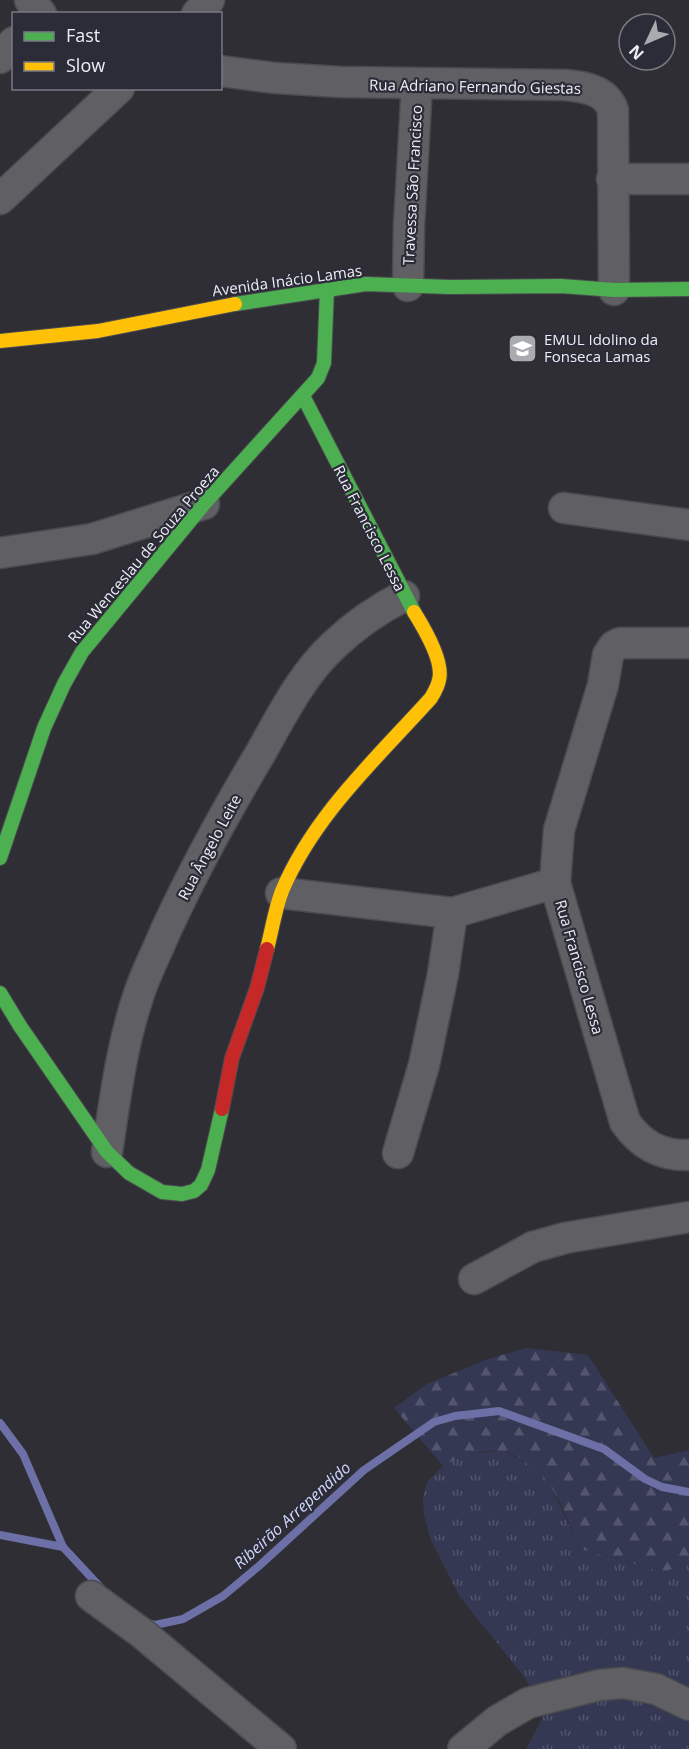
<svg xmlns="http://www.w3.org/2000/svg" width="689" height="1749" font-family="'Open Sans',sans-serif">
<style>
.grass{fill:url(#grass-tufts)}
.forest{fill:url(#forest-firs)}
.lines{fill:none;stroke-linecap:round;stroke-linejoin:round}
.stream{stroke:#6c70a7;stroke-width:8}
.street-casing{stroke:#4a4b4f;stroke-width:33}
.fast-casing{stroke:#4a4b4f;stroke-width:16}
.slow-casing{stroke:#4a4b4f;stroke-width:16}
.jam-casing{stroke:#4a4b4f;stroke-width:16}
.street{stroke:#5f5f64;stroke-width:30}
.fast{stroke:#4caf50;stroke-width:14}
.slow{stroke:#ffc107;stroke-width:14}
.jam{stroke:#c62828;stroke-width:14}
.labels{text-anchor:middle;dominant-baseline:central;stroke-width:4.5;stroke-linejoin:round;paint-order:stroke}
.street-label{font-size:15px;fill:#edeef5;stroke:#2b2c37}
.poi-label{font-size:15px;fill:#edeef5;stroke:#2b2c37;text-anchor:start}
.water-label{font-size:16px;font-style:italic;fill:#cfd4f6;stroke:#2b2c37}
</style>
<defs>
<pattern id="grass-tufts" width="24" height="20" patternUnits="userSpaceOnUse" patternTransform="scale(1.5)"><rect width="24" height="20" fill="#353853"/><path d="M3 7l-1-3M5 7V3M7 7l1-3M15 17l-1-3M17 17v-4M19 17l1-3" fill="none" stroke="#53556c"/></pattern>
<pattern id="forest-firs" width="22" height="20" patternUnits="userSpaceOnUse" patternTransform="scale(1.5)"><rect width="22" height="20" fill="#353853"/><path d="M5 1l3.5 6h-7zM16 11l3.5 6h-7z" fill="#53556c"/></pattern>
</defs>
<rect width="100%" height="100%" fill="#2e2e34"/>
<polygon class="grass" points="502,1450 534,1467 550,1484 580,1549 663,1572 689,1563 689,1749 526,1749 545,1713 525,1678 460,1597 431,1540 424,1515 423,1498 427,1482 443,1466 452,1460 471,1454"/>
<path class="forest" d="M527,1348L588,1355L654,1458L689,1450V1563L663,1572L580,1549C571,1528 562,1504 550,1485C544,1474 514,1452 501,1451C486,1448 456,1458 443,1466L394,1408L427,1384L488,1359Z"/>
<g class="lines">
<g class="stream">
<polyline points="0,1423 23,1454 63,1547 102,1589"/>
<polyline points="0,1535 63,1547"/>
<polyline points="145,1622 155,1625 183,1619 223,1596 259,1566 364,1470 434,1422 455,1416 499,1411 604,1449 645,1479 662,1487 689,1492"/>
</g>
<defs>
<g id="street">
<polyline points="30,0 41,14"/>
<polyline points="197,14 209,0"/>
<polyline points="0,58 14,42"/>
<path d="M220,71L275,78L341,82L566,85C585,87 606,90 613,110L614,290"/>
<polyline points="612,179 689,179"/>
<polyline points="0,199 119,88"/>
<polyline points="408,286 409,226 417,84"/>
<polyline points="564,508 689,525"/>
<polyline points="0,553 92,539 204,504"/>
<path d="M689,643H620L614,646L608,655L603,685L559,830L555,883L625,1122C641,1145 661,1156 689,1155"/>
<polyline points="281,893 452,913 555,883"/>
<path d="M107,1152C115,1100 121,1048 138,997C145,974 157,952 166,930C194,869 226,811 260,754C281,717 302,674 334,645C355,625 378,609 404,596"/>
<polyline points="398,1153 424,1065 443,974 452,913"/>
<polyline points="474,1279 533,1247 565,1238 689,1217"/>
<polyline points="91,1596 143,1634 281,1749"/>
<polyline points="463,1749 497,1721 528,1703 599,1685 623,1683 656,1689 689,1705"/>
</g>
<g id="fast">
<polyline points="235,304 366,284 450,287 561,286 614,290 689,289"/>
<polyline points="303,396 414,612"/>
<polyline points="0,858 44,728 64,684 82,652 204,504 318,378 324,363 327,289"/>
<polyline points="0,993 20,1026 107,1152 129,1173 162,1192 182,1194 194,1191 201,1185 208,1170 222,1109"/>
</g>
<g id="slow">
<polyline points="0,341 98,331 235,304"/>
<path d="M267,949C272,930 275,909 282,891C314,815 377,758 431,698C434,693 438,686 439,680C444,662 424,628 414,612"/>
</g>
<polyline id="jam" points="222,1109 232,1058 257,988 267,949"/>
</defs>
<use href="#street" class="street-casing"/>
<use href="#fast" class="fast-casing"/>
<use href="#slow" class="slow-casing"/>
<use href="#jam" class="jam-casing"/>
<use href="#street" class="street"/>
<use href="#fast" class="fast"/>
<use href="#slow" class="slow"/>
<use href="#jam" class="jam"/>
</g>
<defs>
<symbol id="school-square" viewBox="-11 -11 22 22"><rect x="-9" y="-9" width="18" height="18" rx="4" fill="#aaabb1" stroke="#2b2c37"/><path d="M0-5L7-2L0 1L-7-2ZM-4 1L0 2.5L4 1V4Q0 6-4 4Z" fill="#fff"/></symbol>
</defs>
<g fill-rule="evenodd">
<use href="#school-square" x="506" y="332" width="33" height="33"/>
</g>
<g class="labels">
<g class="street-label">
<text transform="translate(475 86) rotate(1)">Rua Adriano Fernando Giestas</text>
<text transform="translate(412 185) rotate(-87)">Travessa São Francisco</text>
<text transform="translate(287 280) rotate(-8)">Avenida Inácio Lamas</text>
<text transform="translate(370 528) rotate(63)">Rua Francisco Lessa</text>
<text transform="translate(143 554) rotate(-50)">Rua Wenceslau de Souza Proeza</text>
<text transform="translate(209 847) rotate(-62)">Rua Ângelo Leite</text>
<text transform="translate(580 967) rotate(74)">Rua Francisco Lessa</text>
</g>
<g class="poi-label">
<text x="544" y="339">EMUL Idolino da<tspan x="544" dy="17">Fonseca Lamas</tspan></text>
</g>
<g class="water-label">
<text transform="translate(292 1515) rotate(-42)">Ribeirão Arrependido</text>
</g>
</g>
<rect x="12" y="12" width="210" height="78" fill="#2b2c37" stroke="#797a83" stroke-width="1.5"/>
<rect x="24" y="32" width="30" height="9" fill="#4caf50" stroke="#797a83" stroke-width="1.5"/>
<text x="66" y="42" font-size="18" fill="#edeef5">Fast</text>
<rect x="24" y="62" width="30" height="9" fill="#ffc107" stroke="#797a83" stroke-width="1.5"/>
<text x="66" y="72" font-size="18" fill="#edeef5">Slow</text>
<g transform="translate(647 42) rotate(226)"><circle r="28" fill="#2b2c37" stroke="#797a83" stroke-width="1.5"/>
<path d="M0-4.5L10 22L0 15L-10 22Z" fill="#aaabb1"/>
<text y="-9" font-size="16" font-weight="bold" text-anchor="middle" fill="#edeef5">N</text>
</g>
</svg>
